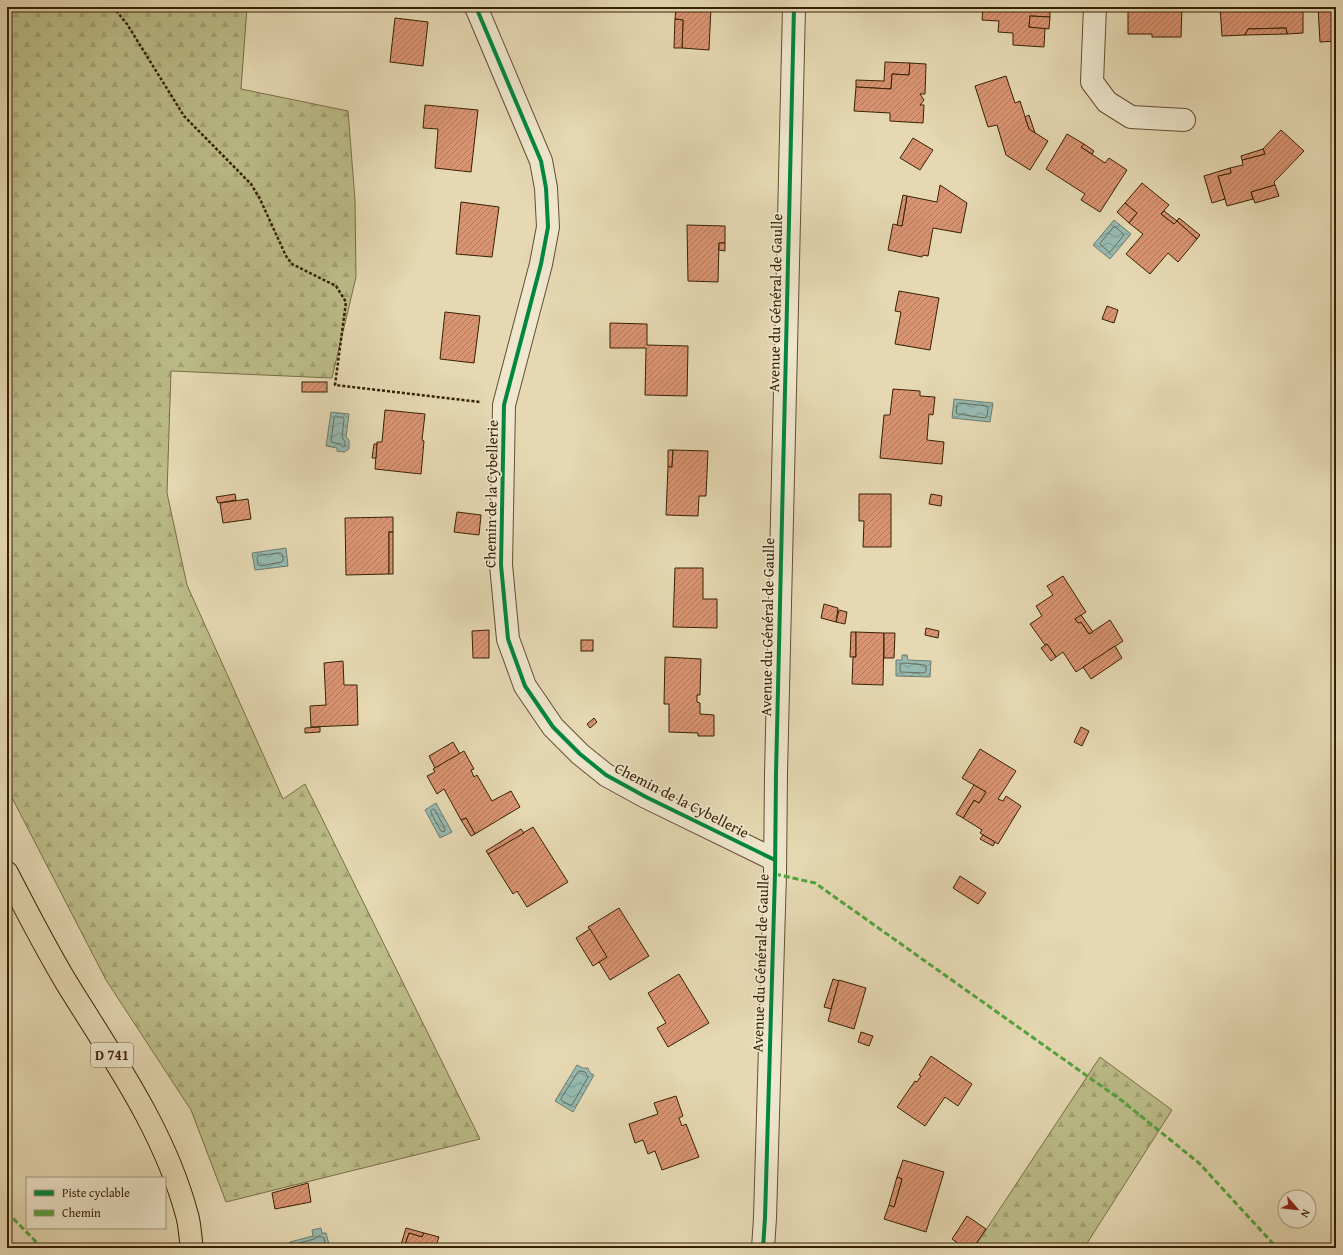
<svg xmlns="http://www.w3.org/2000/svg" width="1343" height="1255" font-family="'Gentium Book Plus',serif">
<style>
.forest{fill:url(#forest-firs);stroke:#7a6e46}
.water{fill:url(#water-waves);stroke:#707c6c}
.lines{fill:none;stroke-linecap:round;stroke-linejoin:round}
.shore{stroke:#676d5a;stroke-width:1}
.building{fill:url(#building-hatch);stroke:#382104}
.minor-casing{stroke:#634f30;stroke-width:24}
.major-casing{stroke:#382104;stroke-width:24}
.path{stroke:#382104;stroke-width:2.5;stroke-dasharray:3 2;stroke-linecap:butt}
.minor{stroke:#eee6cd;stroke-width:22}
.major{stroke:#e5d8b2;stroke-width:22}
.quiet{stroke:#53a23d;stroke-width:3;stroke-dasharray:6 3;stroke-linecap:butt}
.cycleway-casing{stroke:#eee6cd;stroke-width:6}
.cycleway{stroke:#00873e;stroke-width:4}
.labels{text-anchor:middle;dominant-baseline:central;stroke-width:3.5;stroke-linejoin:round;paint-order:stroke}
.shield{fill:#eee6cd;stroke:#6f5c40;stroke-width:1}
.shield-label{font-size:14px;font-weight:bold;fill:#382104}
.street-label{font-size:15px;fill:#382104;stroke:#eee6cd}
</style>
<defs>
<pattern id="forest-firs" width="22" height="20" patternUnits="userSpaceOnUse"><rect width="22" height="20" fill="#bbbc88"/><path d="M5 1l3.5 6h-7zM16 11l3.5 6h-7z" fill="#a2a174"/></pattern>
<pattern id="water-waves" width="16" height="10" patternUnits="userSpaceOnUse"><rect width="16" height="10" fill="#96b9b1"/><path d="M0 5q4-4 8 0t8 0" fill="none" stroke="#7b968e"/></pattern>
<pattern id="building-hatch" width="6" height="6" patternUnits="userSpaceOnUse"><rect width="6" height="6" fill="#d99472"/><path d="M-1 1l2-2M0 6l6-6M5 7l2-2" fill="none" stroke="#b1785b"/></pattern>
</defs>
<rect width="100%" height="100%" fill="#e5d8b2"/>
<filter id="stains"><feTurbulence type="fractalNoise" baseFrequency=".005" numOctaves="4"/><feColorMatrix values="0 0 0 0 .2 0 0 0 0 .09 0 0 0 0 .02 0 0 0 .5 -.17"/></filter>
<radialGradient id="worn" r=".72"><stop offset=".6" stop-color="#630" stop-opacity="0"/><stop offset="1" stop-color="#630" stop-opacity=".3"/></radialGradient>
<g class="forest">
<polygon points="7,7 247,7 241,89 348,111 355,200 356,277 332,378 171,371 167,493 187,585 283,799 305,784 480,1139 226,1202 191,1110 106,980 7,788"/>
<polygon points="1100,1057 1172,1110 1084,1248 974,1248"/>
</g>
<g class="water">
<polygon points="1114,220 1131,234 1110,259 1093,245"/>
<polygon points="954,399 993,403 990,422 952,418"/>
<polygon points="331,412 349,414 346,437 349,440 349,449 344,452 337,451 337,448 326,446"/>
<polygon points="286,548 288,566 255,570 252,553"/>
<polygon points="902,655 907,655 908,660 931,661 930,677 896,676 896,660 902,660"/>
<polygon points="436,803 452,832 440,838 425,810"/>
<polygon points="577,1065 583,1068 588,1068 590,1073 594,1075 573,1112 555,1101"/>
<polygon points="321,1228 322,1233 326,1233 330,1248 291,1248 290,1242 313,1236 312,1230"/>
</g>
<g class="lines">
<g class="shore">
<polygon points="1114,227 1116,227 1124,235 1110,252 1109,252 1100,244"/>
<polygon points="959,403 987,406 988,408 987,416 985,418 958,414 956,413 957,405"/>
<polygon points="336,417 343,417 344,419 342,437 345,442 345,446 343,447 339,444 331,442 334,418"/>
<path d="M281,553C283,555 284,560 282,562L260,566L258,564L257,558L258,556Z"/>
<polygon points="904,663 925,665 926,666 926,671 925,673 901,672 900,671 900,665"/>
<polygon points="433,809 435,810 445,829 444,832 441,831 431,813 431,811"/>
<polygon points="579,1071 585,1072 588,1077 572,1105 570,1105 562,1101 561,1099"/>
<polyline points="295,1248 296,1244 314,1239 319,1236 324,1238 326,1248"/>
</g>
</g>
<g class="building">
<polygon points="676,7 711,7 709,50 682,48 683,20 675,19"/>
<polygon points="973,7 1050,7 1050,17 1030,16 1029,27 1045,28 1044,47 1013,45 1013,33 998,32 999,21 982,20 983,8"/>
<polygon points="1128,7 1182,7 1181,37 1152,37 1152,34 1128,34"/>
<polygon points="1220,7 1303,7 1303,33 1287,34 1286,28 1248,29 1245,35 1222,36"/>
<polygon points="1318,7 1336,7 1336,41 1320,42"/>
<polygon points="1030,16 1050,17 1049,29 1029,27"/>
<polygon points="395,18 428,22 423,66 390,62"/>
<polygon points="675,19 683,20 682,48 674,48"/>
<polygon points="1286,28 1287,34 1245,35 1248,29"/>
<polygon points="885,62 910,63 909,75 892,74 891,89 856,87 856,80 884,81"/>
<polygon points="910,63 926,64 925,94 920,94 924,100 920,105 924,105 923,123 890,121 890,113 854,111 856,87 891,89 892,74 909,75"/>
<polygon points="1006,76 1015,103 1020,101 1029,129 1048,141 1030,170 1006,155 997,125 988,127 975,86"/>
<polygon points="425,105 478,110 471,172 435,168 438,129 423,128"/>
<polygon points="1029,115 1035,133 1029,129 1025,117"/>
<polygon points="1281,130 1304,151 1274,182 1275,185 1251,192 1253,199 1227,206 1218,176 1231,173 1230,168 1243,165 1242,160 1265,154 1263,149"/>
<polygon points="1067,134 1084,144 1081,147 1105,163 1109,158 1127,170 1100,212 1081,200 1085,194 1046,169"/>
<polygon points="913,138 933,150 920,170 900,158"/>
<polygon points="1084,144 1094,151 1092,154 1081,147"/>
<polygon points="1263,149 1265,154 1242,160 1241,156"/>
<polygon points="1230,168 1231,173 1218,176 1225,199 1212,203 1204,176"/>
<polygon points="1142,183 1169,205 1161,214 1174,224 1177,221 1197,239 1178,262 1168,253 1150,274 1126,254 1143,234 1129,223 1137,213 1125,203"/>
<polygon points="940,185 967,203 961,233 933,228 928,256 923,255 922,257 888,250 893,224 902,226 907,196 937,202"/>
<polygon points="1275,185 1279,196 1255,203 1251,192"/>
<polygon points="903,195 907,196 902,226 897,225"/>
<polygon points="461,202 499,207 492,257 456,254"/>
<polygon points="1125,203 1137,213 1129,223 1117,212"/>
<polygon points="1164,211 1177,221 1174,224 1161,214"/>
<polygon points="1179,218 1200,235 1197,239 1177,221"/>
<polygon points="687,225 725,226 725,243 719,243 718,282 688,281"/>
<polygon points="719,243 725,243 725,251 719,250"/>
<polygon points="899,291 939,298 930,350 895,344 901,312 895,311"/>
<polygon points="1107,306 1118,310 1114,323 1102,319"/>
<polygon points="445,312 480,316 474,363 440,359"/>
<polygon points="610,323 647,324 647,345 688,346 687,396 645,395 646,348 610,348"/>
<rect x="302" y="382" width="25" height="10"/>
<polygon points="893,389 920,391 920,396 935,397 933,415 929,414 927,440 944,442 942,464 880,458 884,415 890,415"/>
<polygon points="385,410 425,414 422,440 424,441 421,474 375,469 377,442 382,442"/>
<polygon points="374,444 377,444 376,458 372,458"/>
<polygon points="668,450 673,450 672,467 668,467"/>
<polygon points="673,450 708,451 706,496 699,496 698,516 666,515 668,467 672,467"/>
<polygon points="235,494 236,500 218,503 216,497"/>
<polygon points="859,494 891,494 891,547 863,547 864,521 859,521"/>
<polygon points="931,494 942,496 941,506 929,504"/>
<polygon points="248,499 251,519 223,523 220,503"/>
<polygon points="457,512 481,515 479,535 454,532"/>
<polygon points="393,517 393,532 389,532 389,574 346,575 345,518"/>
<rect x="389" y="532" width="4" height="42"/>
<polygon points="675,568 703,568 703,599 717,599 717,628 673,627"/>
<polygon points="1063,576 1086,612 1075,619 1078,623 1081,622 1089,634 1110,620 1123,641 1076,672 1063,652 1056,657 1047,644 1045,645 1030,624 1042,616 1036,606 1053,595 1047,586"/>
<polygon points="824,604 838,608 836,622 821,618"/>
<polygon points="839,610 847,612 845,624 836,622"/>
<polygon points="1081,615 1093,632 1089,634 1081,622 1078,623 1075,619"/>
<polygon points="926,628 939,631 938,638 925,635"/>
<polygon points="489,630 489,658 473,658 472,631"/>
<polygon points="851,632 856,632 856,657 850,657"/>
<polygon points="856,632 884,633 883,685 852,684 853,657 856,657"/>
<polygon points="884,633 895,633 894,658 884,658"/>
<rect x="581" y="640" width="12" height="11"/>
<polygon points="1047,644 1056,657 1051,661 1041,648"/>
<polygon points="1115,646 1122,658 1091,679 1083,667"/>
<polygon points="665,657 701,659 700,695 697,695 697,702 700,703 700,714 714,715 714,736 698,736 698,733 669,732 669,704 664,704"/>
<polygon points="343,661 344,685 357,685 358,725 311,727 310,706 326,705 324,663"/>
<polygon points="594,718 597,722 590,728 587,724"/>
<polygon points="320,727 320,732 305,733 305,728"/>
<polygon points="1081,727 1089,731 1082,746 1074,742"/>
<polygon points="453,742 460,754 435,768 429,756"/>
<polygon points="980,749 1016,771 998,799 1003,801 1006,796 1021,806 998,844 980,833 982,830 963,818 974,800 979,803 986,792 962,778"/>
<polygon points="464,751 474,769 471,770 474,777 477,775 492,801 511,791 520,807 475,834 466,818 461,820 444,789 437,794 427,776 435,772 433,769"/>
<polygon points="974,785 986,792 979,803 974,800 963,818 956,814"/>
<polygon points="466,818 475,834 471,836 461,820"/>
<polygon points="533,827 568,882 527,907 517,891 513,894 488,854"/>
<polygon points="521,829 524,833 488,854 486,851"/>
<polygon points="983,835 995,842 993,846 980,839"/>
<polygon points="960,876 986,893 978,904 953,888"/>
<polygon points="619,908 649,956 610,980 599,962 607,957 588,927"/>
<polygon points="590,929 607,957 593,966 576,938"/>
<polygon points="679,974 709,1023 668,1047 657,1028 666,1023 648,993"/>
<polygon points="833,979 839,981 831,1009 824,1007"/>
<polygon points="839,980 866,988 854,1029 828,1021"/>
<polygon points="861,1032 873,1036 869,1046 858,1042"/>
<polygon points="931,1056 972,1084 958,1106 945,1097 925,1126 897,1107 915,1081 917,1082 921,1076 919,1075"/>
<polygon points="676,1096 683,1116 679,1118 682,1126 686,1124 699,1157 662,1170 655,1151 648,1154 643,1140 635,1143 629,1124 658,1114 654,1103"/>
<polygon points="903,1160 944,1172 926,1232 884,1219 889,1205 894,1207 902,1179 897,1177"/>
<polygon points="897,1177 902,1179 894,1207 889,1205"/>
<polygon points="308,1183 311,1202 275,1209 272,1193"/>
<polygon points="967,1216 986,1229 973,1248 965,1248 952,1239"/>
<polygon points="406,1228 424,1233 422,1237 409,1233 404,1248 400,1248"/>
<polygon points="409,1233 422,1237 424,1233 439,1237 435,1248 404,1248"/>
</g>
<g class="lines">
<defs>
<g id="minor">
<polyline points="476,7 541,161 546,188 548,227 541,264 504,405 501,565 508,639 525,686 553,727 580,754 606,775 646,797 775,860"/>
<polyline points="1095,7 1092,82 1107,102 1131,117 1184,120"/>
<polyline points="763,1248 765,1218 775,874 776,774 794,7"/>
</g>
<path id="major" d="M7,873C26,910 45,947 66,982C112,1057 164,1129 187,1215C190,1225 190,1237 192,1248"/>
</defs>
<use href="#minor" class="minor-casing"/>
<use href="#major" class="major-casing"/>
<polyline class="path" points="113,7 127,24 184,116 251,184 260,199 286,256 292,264 336,286 346,302 335,385 480,402"/>
<use href="#minor" class="minor"/>
<use href="#major" class="major"/>
<g class="quiet">
<polyline points="775,874 815,883 1121,1100 1199,1163 1277,1248"/>
<polyline points="7,1212 42,1248"/>
</g>
<defs>
<g id="cycleway">
<polyline points="476,7 541,161 546,188 548,227 541,264 504,405 501,565 508,639 525,686 553,727 580,754 606,775 646,797 775,860"/>
<polyline points="763,1248 765,1218 775,874 776,774 794,7"/>
</g>
</defs>
<use href="#cycleway" class="cycleway-casing"/>
<use href="#cycleway" class="cycleway"/>
</g>
<g class="labels">
<rect class="shield" x="91" y="1043" width="42" height="24" rx="3"/>
<g class="shield-label">
<text x="112" y="1055">D 741</text>
</g>
<g class="street-label">
<text transform="translate(775 303) rotate(-89)">Avenue du Général de Gaulle</text>
<text transform="translate(491 494) rotate(-89)">Chemin de la Cybellerie</text>
<text transform="translate(767 627) rotate(-89)">Avenue du Général de Gaulle</text>
<text transform="translate(682 800) rotate(27)">Chemin de la Cybellerie</text>
<text transform="translate(760 963) rotate(-88)">Avenue du Général de Gaulle</text>
</g>
</g>
<rect width="1343" height="1255" fill="none" stroke="#e5d8b2" stroke-width="24"/>
<rect x="8" y="8" width="1327" height="1239" fill="none" stroke="#382104" stroke-width="2"/>
<rect x="12" y="12" width="1319" height="1231" fill="none" stroke="#382104"/>
<rect x="26" y="1177" width="140" height="52" fill="#eee6cd" stroke="#a5977d"/>
<rect x="34" y="1190" width="20" height="6" fill="#00873e" stroke="#a5977d"/>
<text x="62" y="1197" font-size="12" fill="#382104">Piste cyclable</text>
<rect x="34" y="1210" width="20" height="6" fill="#53a23d" stroke="#a5977d"/>
<text x="62" y="1217" font-size="12" fill="#382104">Chemin</text>
<g transform="translate(1297 1209) rotate(118)"><circle r="19" fill="#eee6cd" stroke="#a5977d"/>
<path d="M0-3L7 15L0 10L-7 15Z" fill="#8f2418"/>
<text y="-6" font-size="11" font-weight="bold" text-anchor="middle" fill="#382104">N</text>
</g>
<rect width="100%" height="100%" filter="url(#stains)"/>
<rect width="100%" height="100%" fill="url(#worn)"/>
</svg>
